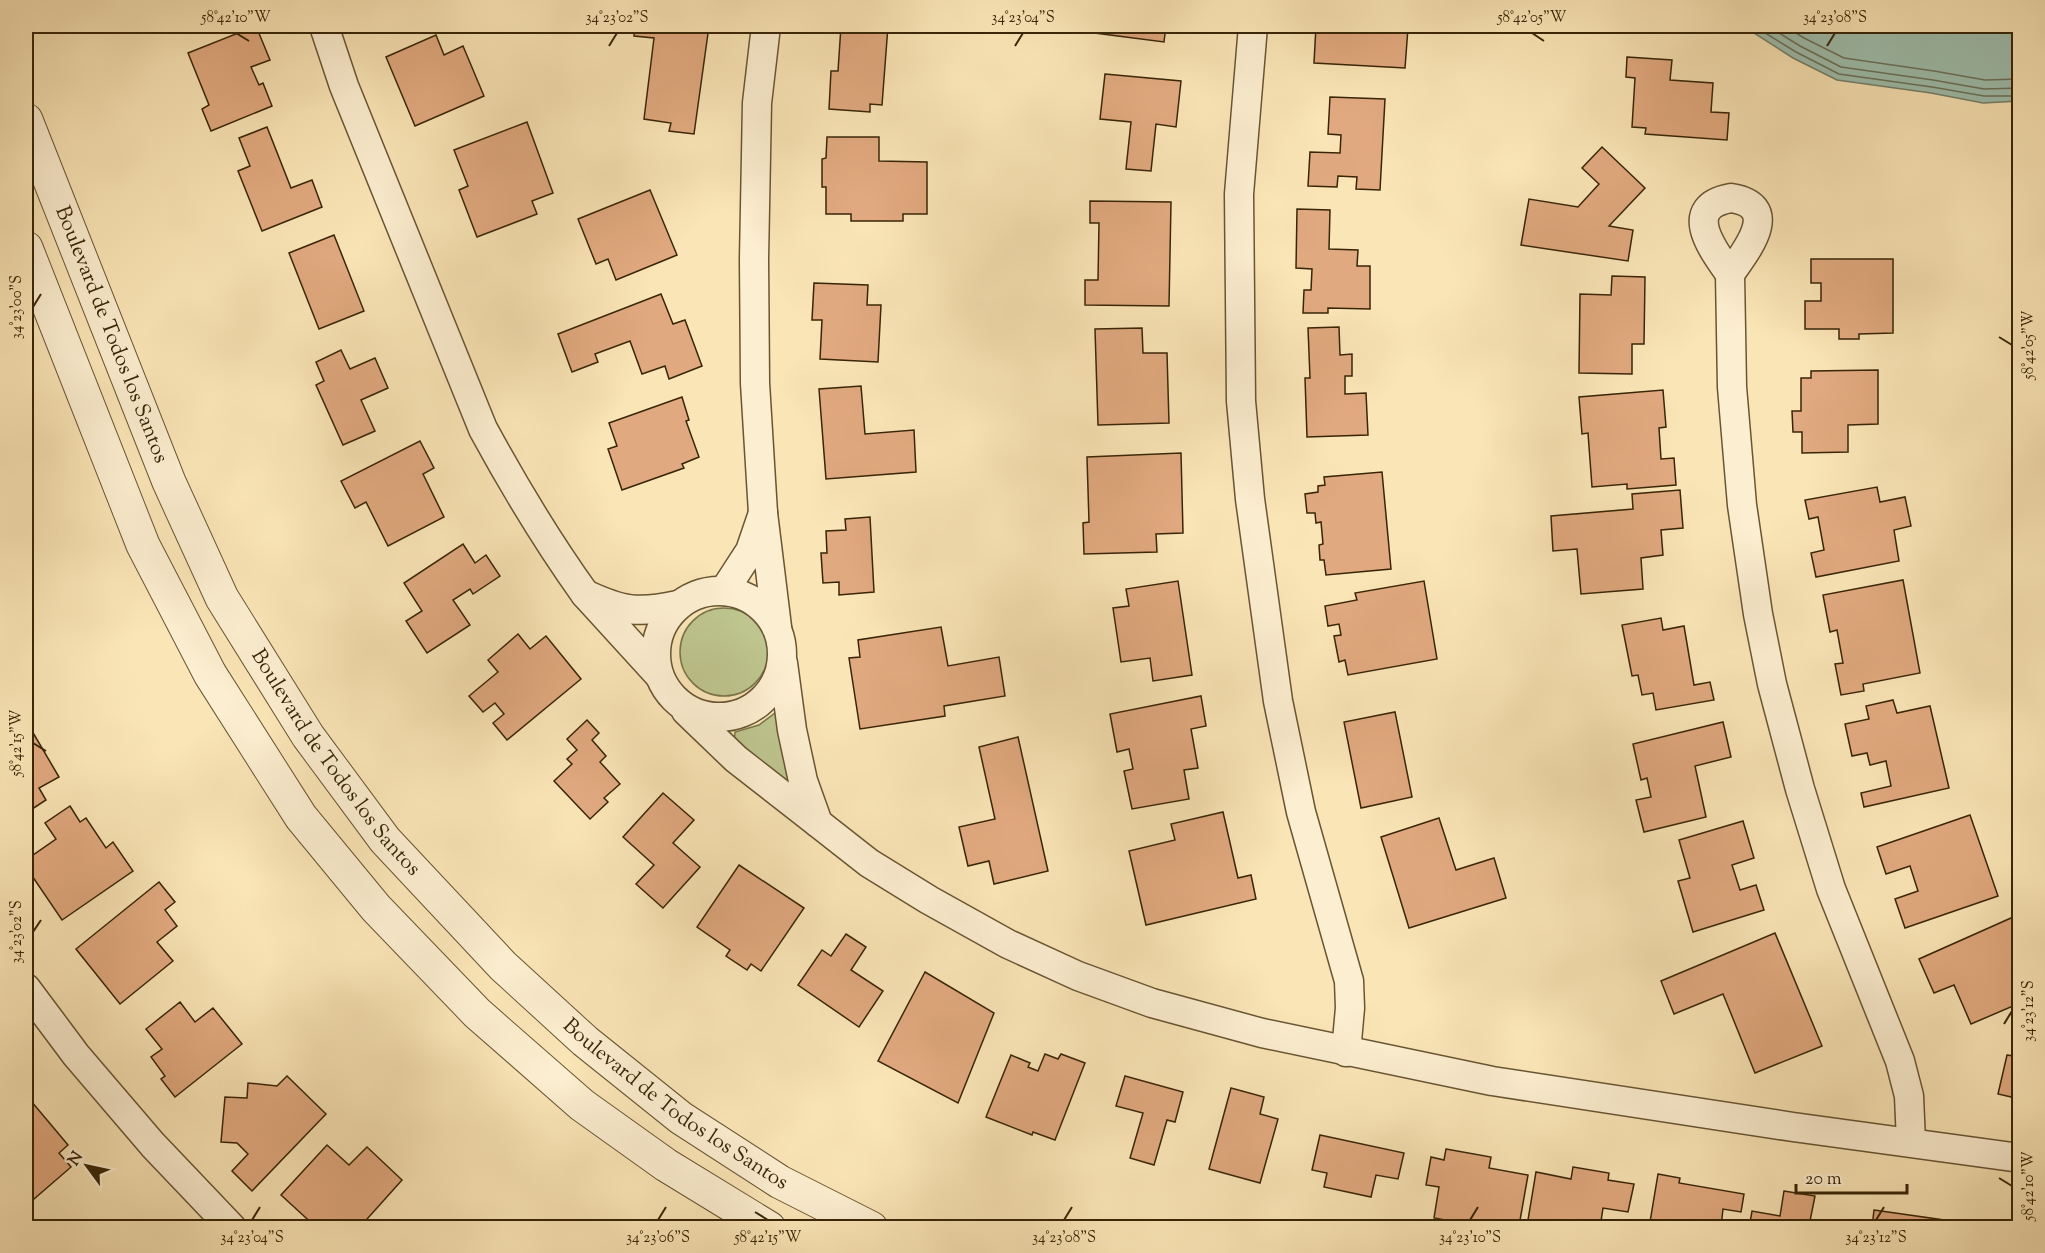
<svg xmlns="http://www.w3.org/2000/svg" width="2045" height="1253" font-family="'Sorts Mill Goudy',serif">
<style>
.green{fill:#bec58e;stroke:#7b754a;stroke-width:1.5}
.water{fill:#9ebfae;stroke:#75816b;stroke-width:1.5}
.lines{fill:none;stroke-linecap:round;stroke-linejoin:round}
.shore{stroke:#6b725a;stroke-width:1.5}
.building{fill:#e1a97f;stroke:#382507;stroke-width:1.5}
.minor-casing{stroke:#685533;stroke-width:31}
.tertiary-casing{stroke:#685533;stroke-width:35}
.minor{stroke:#fceed0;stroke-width:28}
.tertiary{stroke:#fceed0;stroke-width:33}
.ticks{fill:none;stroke:#382507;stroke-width:2}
.labels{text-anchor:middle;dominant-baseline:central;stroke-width:5;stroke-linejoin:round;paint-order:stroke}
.street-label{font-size:21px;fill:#382507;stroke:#fceed0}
.neatline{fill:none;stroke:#382507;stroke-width:2}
.ticks-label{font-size:15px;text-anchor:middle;fill:#382507}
</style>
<rect width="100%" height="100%" fill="#fae5b6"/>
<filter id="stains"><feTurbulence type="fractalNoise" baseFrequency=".00333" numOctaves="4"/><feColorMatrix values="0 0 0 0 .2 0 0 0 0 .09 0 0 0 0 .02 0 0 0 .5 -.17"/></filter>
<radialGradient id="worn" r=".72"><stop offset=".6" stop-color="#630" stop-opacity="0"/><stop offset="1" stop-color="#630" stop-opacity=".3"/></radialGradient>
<g class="green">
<circle cx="724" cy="652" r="44"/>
<polygon points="779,710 789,785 734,743 735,732 759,725"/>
</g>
<polygon class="water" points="1743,26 2019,26 2019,101 1983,103 1931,93 1837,80 1793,58"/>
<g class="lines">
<g class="shore">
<polyline points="1754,26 1796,52 1839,74 1932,87 1984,96 2020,96"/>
<polyline points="1768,26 1800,46 1841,67 1933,80 1984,89 2020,88"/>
<polyline points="1785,26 1804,38 1844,58 1934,71 1985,80 2020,79"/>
</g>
</g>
<g class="building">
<polygon points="256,26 270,60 251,67 259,85 263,83 272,106 211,131 202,109 209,105 188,53"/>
<polygon points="635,26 709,26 694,134 669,131 671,123 644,119 654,38 634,36"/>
<polygon points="841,26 888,26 882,105 870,104 870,112 829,109 831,71 838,71"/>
<polygon points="1096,26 1166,26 1164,42 1095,33"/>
<polygon points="1316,26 1387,26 1387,27 1408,28 1405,68 1314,63"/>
<polygon points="436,35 444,55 463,46 484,96 415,126 386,57"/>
<polygon points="1627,57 1672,60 1670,80 1713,83 1711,112 1729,113 1727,140 1645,134 1646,128 1632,127 1635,78 1626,77"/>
<polygon points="1105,74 1181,81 1176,127 1156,124 1151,171 1126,169 1131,122 1100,119"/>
<polygon points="1330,97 1385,99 1380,190 1356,189 1357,177 1338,176 1337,187 1308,186 1310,152 1340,153 1341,135 1328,134"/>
<polygon points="527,122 553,193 532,201 537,214 477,237 459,190 468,186 454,150"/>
<polygon points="267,127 291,188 312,180 322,207 262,231 238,171 250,166 239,138"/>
<polygon points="827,137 879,137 879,161 927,162 927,214 903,214 903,221 851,221 851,214 826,214 826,187 822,187 822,159 826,158"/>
<polygon points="1602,147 1645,188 1609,226 1633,230 1628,261 1521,245 1529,199 1578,207 1599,184 1582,168"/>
<polygon points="650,190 677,255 616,280 608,259 596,264 578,219"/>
<polygon points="1090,201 1171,202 1169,306 1085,305 1085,280 1098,280 1099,223 1090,223"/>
<polygon points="1297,209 1330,210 1329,249 1358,250 1357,266 1370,266 1370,309 1328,308 1328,313 1303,313 1304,290 1311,290 1312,269 1296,268"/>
<polygon points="334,235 364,311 319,329 289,253"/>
<polygon points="1811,259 1893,259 1893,333 1859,334 1859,339 1839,339 1839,329 1805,329 1805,301 1821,301 1821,283 1811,283"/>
<polygon points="1612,276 1645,277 1644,344 1632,344 1632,374 1579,373 1580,294 1611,295"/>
<polygon points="814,283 868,285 867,305 881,305 878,362 820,359 822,320 812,320"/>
<polygon points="661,294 673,324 685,320 702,366 669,379 665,366 642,374 630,341 595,354 598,362 572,372 558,334"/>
<polygon points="1339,327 1340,355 1352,354 1352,376 1345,376 1345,394 1366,393 1368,435 1307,437 1305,378 1310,378 1308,328"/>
<polygon points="1142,328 1143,353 1167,353 1169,423 1098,425 1095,329"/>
<polygon points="341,350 350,369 375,358 388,388 361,400 375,431 343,445 316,385 324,381 316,362"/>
<polygon points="1878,370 1878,424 1848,425 1848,452 1802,453 1802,432 1793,432 1792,411 1801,411 1801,378 1811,378 1811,371"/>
<polygon points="861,386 865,434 914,430 916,472 826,479 819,389"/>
<polygon points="1663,390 1666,427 1659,428 1661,459 1674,458 1676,485 1627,489 1627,484 1592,487 1588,433 1582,434 1579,397"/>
<polygon points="682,397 689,420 686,421 699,457 682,464 684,468 622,490 608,449 617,446 609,423"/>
<polygon points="420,441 434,468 423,474 444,517 388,546 366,502 355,508 341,481"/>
<polygon points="1181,453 1183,533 1156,534 1157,552 1084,554 1083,523 1089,522 1087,457"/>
<polygon points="1382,472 1391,569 1326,575 1324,560 1320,560 1319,545 1323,544 1321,522 1316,523 1315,513 1307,513 1305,494 1318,492 1318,486 1325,485 1324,477"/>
<polygon points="1877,487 1880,502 1905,497 1911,526 1894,530 1899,561 1816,577 1811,553 1824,550 1818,517 1809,519 1805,500"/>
<polygon points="1680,490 1683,528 1661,530 1663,555 1641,558 1643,589 1581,594 1577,549 1553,551 1551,516 1633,509 1632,494"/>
<polygon points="870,517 874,592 839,595 839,582 823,583 821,553 827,553 826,531 846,530 845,519"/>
<polygon points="463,544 475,563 486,555 500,576 473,594 470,589 453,600 470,625 427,653 406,621 422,611 404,583"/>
<polygon points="1903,580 1920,673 1863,684 1864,691 1841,695 1835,664 1843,663 1837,630 1830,632 1823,595"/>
<polygon points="1178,581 1192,675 1153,681 1150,658 1121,662 1113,608 1129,606 1126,589"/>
<polygon points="1424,581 1437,659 1348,675 1345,660 1339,662 1334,636 1341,635 1339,624 1328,626 1325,606 1357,600 1355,593"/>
<polygon points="1661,618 1663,630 1684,626 1694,685 1710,682 1714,700 1656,710 1653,693 1642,695 1638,675 1632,676 1622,625"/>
<polygon points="941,627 948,666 999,657 1005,696 944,706 945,716 860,729 849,658 860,657 858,640"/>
<polygon points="518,634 530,649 546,636 581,679 507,740 493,723 504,714 495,703 483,712 469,696 498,672 488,660"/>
<polygon points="1201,696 1206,726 1191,729 1198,768 1184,770 1189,799 1132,809 1124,771 1133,769 1129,749 1117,752 1110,714"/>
<polygon points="1893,700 1897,713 1930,706 1949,788 1864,807 1861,793 1891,786 1886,761 1870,765 1867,753 1852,756 1845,724 1869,719 1866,706"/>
<polygon points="1395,712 1412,797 1361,808 1344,722"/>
<polygon points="587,720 599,733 592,740 606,756 600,762 620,784 604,798 608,802 590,819 554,781 572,764 567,759 577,750 567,739"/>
<polygon points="1723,722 1731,757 1695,766 1706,817 1644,832 1636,800 1651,797 1647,778 1641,780 1633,744"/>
<polygon points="32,731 59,777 39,788 46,800 26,813 26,734"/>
<polygon points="1018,737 1048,871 994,884 989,861 968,866 959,827 995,819 979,747"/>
<polygon points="663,793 694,820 673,843 700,867 663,908 636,884 654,865 623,837"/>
<polygon points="70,806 80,822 86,818 106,848 113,842 133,871 62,920 26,867 26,860 56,839 45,823"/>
<polygon points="1223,812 1238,878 1251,875 1256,899 1146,925 1129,851 1175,840 1171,824"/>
<polygon points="1970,815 1998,896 1905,928 1895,899 1918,891 1910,866 1886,874 1877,847"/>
<polygon points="1439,818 1456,870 1494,858 1506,898 1409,928 1381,837"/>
<polygon points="1743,821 1754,858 1732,865 1740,890 1756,885 1764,910 1693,932 1678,881 1690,878 1679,840"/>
<polygon points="739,865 804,908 761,971 751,964 747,970 726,956 730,950 697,927"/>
<polygon points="159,882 175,902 165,910 177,926 157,942 173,961 120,1004 76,949"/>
<polygon points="2020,914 2020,1003 1971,1024 1954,985 1934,993 1919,959"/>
<polygon points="1775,933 1822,1046 1755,1073 1723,994 1674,1014 1661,981"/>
<polygon points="846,934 866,947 851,970 883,991 859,1027 798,985 822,950 831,956"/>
<polygon points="925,972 994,1013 958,1103 878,1061"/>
<polygon points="180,1002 195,1022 213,1008 242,1044 175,1097 161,1079 165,1076 151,1057 162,1049 146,1029"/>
<polygon points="1045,1054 1058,1059 1061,1054 1085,1063 1055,1140 1033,1132 1032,1135 986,1117 1011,1055 1030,1063 1028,1067 1038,1071"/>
<polygon points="2007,1055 2020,1057 2020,1099 1998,1094"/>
<polygon points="287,1076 326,1114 252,1191 232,1171 248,1154 237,1143 221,1142 225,1097 247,1098 248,1083 277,1086"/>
<polygon points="1125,1076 1183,1092 1175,1122 1167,1120 1154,1165 1130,1158 1143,1113 1116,1106"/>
<polygon points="1231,1088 1264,1097 1260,1114 1278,1119 1260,1183 1209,1169"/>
<polygon points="26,1095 68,1145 59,1153 71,1167 27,1205 26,1203"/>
<polygon points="1320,1135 1404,1153 1398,1179 1376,1175 1371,1197 1324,1187 1327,1173 1312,1170"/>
<polygon points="327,1145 349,1165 367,1147 402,1180 359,1228 317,1228 281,1195"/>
<polygon points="1446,1149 1491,1157 1489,1168 1528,1175 1519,1226 1499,1222 1498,1228 1490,1228 1434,1218 1439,1187 1426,1185 1431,1157 1444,1160"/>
<polygon points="1573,1167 1609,1173 1608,1180 1634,1184 1628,1212 1603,1208 1600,1228 1571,1228 1528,1220 1536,1172 1571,1179"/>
<polygon points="1658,1174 1680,1178 1679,1183 1744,1194 1741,1212 1723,1209 1721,1227 1649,1228"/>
<polygon points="1784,1191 1815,1196 1810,1221 1832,1225 1831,1228 1749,1228 1752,1211 1780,1216"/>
<polygon points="1874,1210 1951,1221 1950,1228 1872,1228"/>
<polygon points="1976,1222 2014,1228 1975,1228"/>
</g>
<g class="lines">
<defs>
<g id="minor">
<path d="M324,26L344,86L483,429C514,486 547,541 585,594"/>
<polyline points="1253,26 1239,194 1241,401 1250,499 1278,701 1301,812 1349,981 1350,1008 1346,1052"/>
<path d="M1731,198C1783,206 1746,251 1730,274C1713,250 1680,207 1731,198Z"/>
<polyline points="1730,274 1732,387 1742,505 1758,614 1772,684 1800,789 1831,889 1900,1061 1909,1096 1911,1142"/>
<polyline points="763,513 755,383 754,259 757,103 766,26"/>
<circle cx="719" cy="654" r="63"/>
<polyline points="724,591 750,551 763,513 777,627"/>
<path d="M658,674L585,594C622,611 637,614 678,605"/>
<polyline points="686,711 736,759 818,823 803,781 792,730 783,663"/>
<polyline points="818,823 869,863 929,900 1008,944 1078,976 1152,1003 1262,1033 1492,1081 1793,1127 2020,1158"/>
<polyline points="26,988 76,1055 153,1145 232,1228"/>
</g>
<g id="tertiary">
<path id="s1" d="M26,120L169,482L222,598L308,736L385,840L503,966L585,1041L681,1118L780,1182L871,1228"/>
<polyline points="26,248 143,545 210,674 301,817 376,908 477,1013 582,1105 666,1165 769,1228"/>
</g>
</defs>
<use href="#minor" class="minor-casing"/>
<use href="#tertiary" class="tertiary-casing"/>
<use href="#minor" class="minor"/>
<use href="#tertiary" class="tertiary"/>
</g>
<path class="ticks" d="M236,33L249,41M1532,33L1544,41M609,46L617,33M1015,46L1023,33M1827,46L1835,33M33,307L41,294M1999,337L2012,345M33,743L46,751M33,932L41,920M2004,1024L2012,1011M1999,1178L2012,1186M755,1212L768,1220M252,1220L260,1207M658,1220L666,1207M1064,1220L1072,1207M1470,1220L1478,1207M1876,1220L1884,1207"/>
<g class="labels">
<g class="street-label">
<text stroke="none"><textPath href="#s1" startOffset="231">Boulevard de Todos los Santos</textPath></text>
<text stroke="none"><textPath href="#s1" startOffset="717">Boulevard de Todos los Santos</textPath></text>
<text stroke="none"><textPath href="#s1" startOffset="1203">Boulevard de Todos los Santos</textPath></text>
</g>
</g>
<rect width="2045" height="1253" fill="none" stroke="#fae5b6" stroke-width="66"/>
<g transform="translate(87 1166) rotate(303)" stroke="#fceed0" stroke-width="4.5" paint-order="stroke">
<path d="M0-4.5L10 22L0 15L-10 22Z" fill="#382507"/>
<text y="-9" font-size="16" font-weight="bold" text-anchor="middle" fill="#382507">N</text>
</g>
<path d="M1796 1184v9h111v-9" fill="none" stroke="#382507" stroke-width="3"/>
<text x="1805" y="1184" font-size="18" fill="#382507" stroke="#fceed0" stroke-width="4.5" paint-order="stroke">20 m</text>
<rect x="33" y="33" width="1979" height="1187" class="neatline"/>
<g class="ticks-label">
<text x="236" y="22">58°42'10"W</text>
<text x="617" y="22">34°23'02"S</text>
<text x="1023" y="22">34°23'04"S</text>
<text x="1532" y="22">58°42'05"W</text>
<text x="1835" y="22">34°23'08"S</text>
<text transform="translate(16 307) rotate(-90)" y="5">34°23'00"S</text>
<text transform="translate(2028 345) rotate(-90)" y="5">58°42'05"W</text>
<text transform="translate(16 743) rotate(-90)" y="5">58°42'15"W</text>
<text transform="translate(16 932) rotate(-90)" y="5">34°23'02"S</text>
<text transform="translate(2028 1011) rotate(-90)" y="5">34°23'12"S</text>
<text transform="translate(2028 1186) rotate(-90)" y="5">58°42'10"W</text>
<text x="252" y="1242">34°23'04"S</text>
<text x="658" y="1242">34°23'06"S</text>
<text x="768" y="1242">58°42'15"W</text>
<text x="1064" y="1242">34°23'08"S</text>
<text x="1470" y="1242">34°23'10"S</text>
<text x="1876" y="1242">34°23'12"S</text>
</g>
<rect width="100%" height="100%" filter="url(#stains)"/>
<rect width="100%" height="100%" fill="url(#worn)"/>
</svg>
